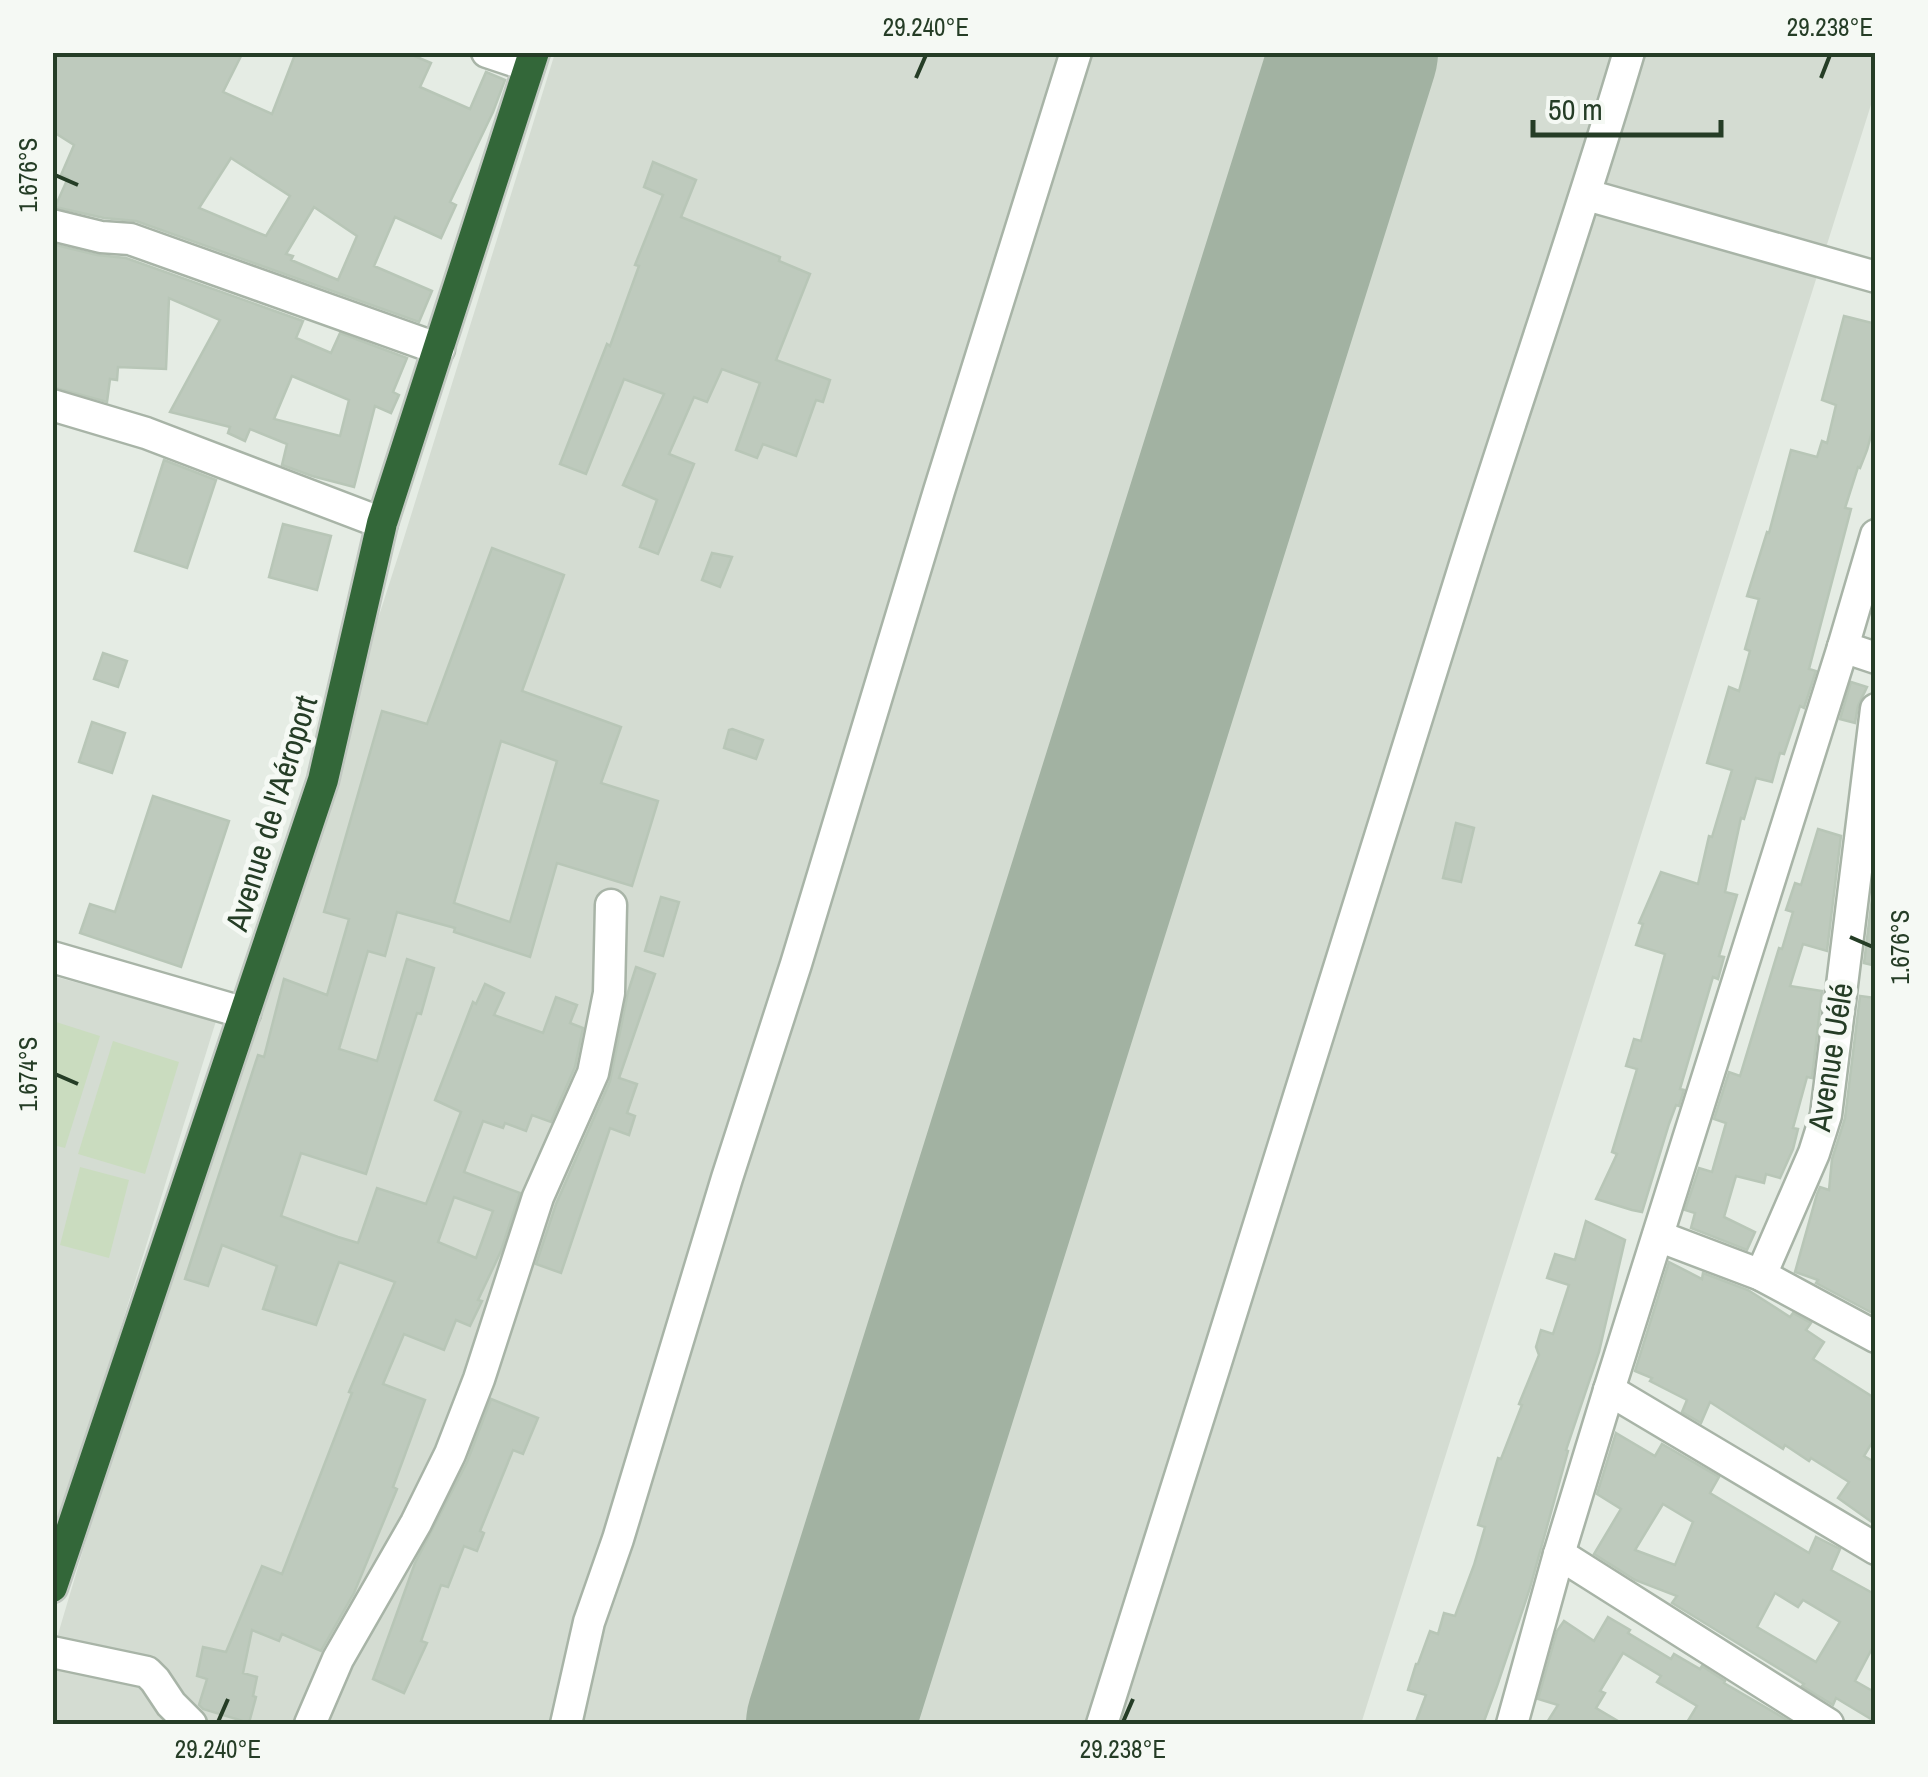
<svg xmlns="http://www.w3.org/2000/svg" width="1928" height="1777" font-family="'Archivo Narrow',sans-serif">
<style>
.built{fill:#d4dcd2}
.green{fill:#cadcbf}
.lines{fill:none;stroke-linecap:round;stroke-linejoin:round}
.runway{stroke:#a2b2a2;stroke-width:168}
.building{fill:#becabd;stroke:#b8c6b7;stroke-width:2.5;fill-rule:evenodd}
.minor-casing{stroke:#a8b4a7;stroke-width:35}
.highway-casing{stroke:#c2c9c2;stroke-width:35}
.minor{stroke:#fff;stroke-width:30}
.highway{stroke:#336739;stroke-width:30}
.ticks{fill:none;stroke:#253d26;stroke-width:4}
.labels{text-anchor:middle;dominant-baseline:central;stroke-width:10;stroke-linejoin:round;paint-order:stroke}
.street-label{font-size:32px;fill:#253d26;stroke:#f5f9f4}
.neatline{fill:none;stroke:#253d26;stroke-width:4}
.ticks-label{font-size:25px;text-anchor:middle;fill:#253d26}
</style>
<rect width="100%" height="100%" fill="#e5ece4"/>
<g class="built">
<polygon points="555,53 1875,53 1875,92 1361,1724 53,1724 53,1651 89,1530 237,1057 403,541"/>
<polygon points="53,976 216,1021 53,1545"/>
</g>
<g class="green">
<polygon points="53,1021 100,1036 65,1148 53,1145"/>
<polygon points="113,1041 179,1062 145,1174 78,1154"/>
<polygon points="80,1167 129,1180 109,1258 60,1245"/>
</g>
<g class="lines">
<polyline class="runway" points="830,1724 1354,52"/>
</g>
<g class="building">
<path d="M52,52H243L223,92L272,114L296,52H405L431,63L420,87L470,109L486,72L505,80L493,112L450,202L456,205L441,238L395,217L374,266L432,291L419,322L136,221L104,218L55,207L68,178L61,175L74,145L52,131ZM231,158L290,196L266,236L199,208ZM314,207L357,236L338,280L291,260L293,256L286,254Z"/>
<polygon points="653,162 696,180 681,217 780,257 779,261 810,274 776,360 830,380 823,402 816,400 796,456 763,444 757,458 736,450 760,383 722,369 707,402 694,397 669,454 694,464 658,554 640,547 657,500 623,485 664,394 624,379 586,474 560,464 607,344 610,346 639,266 635,265 663,195 644,187"/>
<path d="M52,244L97,255L126,258L303,321L296,338L331,353L340,333L407,358L393,392L399,395L391,413L375,406L354,487L312,476L282,465L287,444L250,429L245,441L228,433L230,427L170,412L220,320L169,298L166,369L118,367L117,380L110,379L107,402L52,387ZM292,376L349,400L340,436L274,419Z"/>
<polygon points="1844,316 1876,324 1876,417 1867,450 1860,468 1858,467 1845,508 1851,509 1809,669 1816,671 1804,708 1800,706 1784,754 1780,753 1772,782 1756,778 1744,819 1741,818 1725,892 1737,895 1719,956 1724,957 1718,979 1713,977 1680,1089 1684,1090 1679,1106 1676,1105 1669,1124 1642,1212 1632,1210 1596,1199 1617,1154 1612,1152 1637,1069 1626,1066 1634,1039 1641,1041 1665,954 1636,945 1643,924 1639,923 1661,872 1698,884 1709,836 1712,837 1732,770 1707,763 1729,687 1739,691 1750,651 1745,649 1759,599 1747,596 1767,532 1769,533 1791,450 1817,457 1822,441 1827,443 1836,405 1822,400"/>
<polygon points="164,460 216,480 187,568 135,551"/>
<polygon points="283,524 331,536 317,590 269,577"/>
<path d="M492,548L564,575L522,691L621,727L601,783L658,801L632,886L557,863L530,957L454,932L455,928L397,912L385,956L368,951L339,1049L377,1061L407,959L434,968L421,1014L417,1013L366,1174L301,1153L281,1216L338,1237L358,1243L377,1188L426,1204L461,1112L435,1100L473,1002L476,1004L485,984L504,993L494,1015L543,1033L556,997L577,1005L570,1023L583,1028L575,1067L551,1122L532,1115L526,1131L505,1123L503,1128L483,1121L464,1172L520,1193L501,1251L478,1300L482,1301L470,1326L456,1320L444,1350L404,1334L383,1384L425,1400L393,1487L397,1489L354,1593L321,1651L282,1634L279,1641L252,1630L243,1673L257,1677L253,1696L256,1697L249,1723L203,1709L199,1705L207,1679L197,1676L203,1647L226,1652L262,1566L282,1574L352,1393L349,1392L395,1282L339,1262L316,1325L263,1309L277,1266L222,1245L208,1286L185,1279L258,1055L264,1057L284,979L327,995L349,919L324,912L382,711L427,724ZM501,741L557,761L510,922L454,903ZM454,1197L493,1211L476,1258L438,1242Z"/>
<polygon points="712,553 732,557 720,587 702,580"/>
<polygon points="103,653 127,661 118,687 94,679"/>
<polygon points="1851,682 1867,687 1858,706 1855,723 1840,719"/>
<polygon points="92,722 125,733 112,773 79,762"/>
<polygon points="732,729 763,740 756,759 724,748 729,730"/>
<polygon points="153,796 229,821 181,967 80,933 90,904 115,912"/>
<polygon points="1456,823 1474,828 1461,882 1443,878"/>
<polygon points="1818,829 1841,836 1827,951 1803,944 1790,986 1822,991 1812,1078 1807,1077 1793,1128 1798,1129 1793,1149 1780,1178 1766,1174 1764,1183 1736,1176 1724,1217 1755,1232 1747,1250 1691,1228 1695,1213 1685,1210 1699,1168 1712,1172 1726,1123 1714,1119 1729,1072 1740,1076 1779,948 1782,949 1793,912 1786,910 1795,883 1801,885"/>
<polygon points="1876,866 1876,966 1864,963"/>
<polygon points="661,897 679,902 663,956 645,951"/>
<polygon points="636,967 655,974 619,1078 637,1084 627,1113 635,1116 629,1135 610,1128 561,1273 536,1264 556,1204 610,1081 628,992"/>
<polygon points="1860,996 1876,998 1876,1315 1816,1283 1818,1280 1795,1272 1817,1194 1820,1187 1829,1190 1832,1159 1845,1118"/>
<polygon points="1586,1221 1625,1240 1599,1352 1566,1450 1568,1451 1530,1588 1497,1686 1483,1724 1415,1724 1426,1695 1408,1690 1416,1664 1418,1664 1430,1631 1438,1634 1444,1613 1455,1616 1474,1565 1485,1527 1478,1525 1498,1458 1501,1459 1522,1405 1519,1404 1539,1355 1536,1347 1541,1330 1553,1334 1569,1285 1547,1278 1555,1254 1575,1260"/>
<polygon points="1669,1262 1702,1279 1703,1273 1748,1290 1790,1317 1793,1313 1811,1323 1806,1330 1824,1342 1813,1359 1876,1399 1876,1436 1864,1456 1876,1463 1876,1525 1838,1498 1849,1482 1811,1458 1809,1461 1785,1445 1783,1449 1710,1402 1701,1423 1682,1412 1687,1400 1650,1381 1652,1378 1635,1371"/>
<polygon points="491,1399 538,1418 523,1454 513,1450 480,1531 484,1533 477,1551 464,1546 448,1587 441,1585 421,1641 427,1643 404,1693 373,1679 415,1563 467,1462"/>
<path d="M1616,1433L1655,1456L1662,1444L1719,1477L1710,1493L1809,1553L1816,1537L1840,1549L1831,1570L1876,1595V1641L1855,1681L1876,1693V1722L1836,1698L1833,1705L1802,1686L1804,1684L1672,1603L1677,1596L1635,1580L1594,1554L1621,1509L1597,1494ZM1663,1504L1693,1522L1675,1565L1635,1550ZM1775,1593L1798,1607L1803,1600L1840,1622L1816,1662L1757,1627Z"/>
<polygon points="1608,1617 1630,1630 1628,1633 1671,1659 1674,1654 1700,1669 1702,1666 1725,1681 1724,1683 1794,1724 1686,1724 1697,1706 1657,1682 1661,1676 1623,1653 1600,1691 1605,1693 1596,1708 1623,1724 1546,1724 1558,1705 1538,1699 1557,1631 1564,1621 1594,1641"/>
</g>
<g class="lines">
<defs>
<g id="minor">
<polyline points="487,52 529,66"/>
<polyline points="1587,195 1876,277"/>
<polyline points="52,225 101,237 130,239 439,349"/>
<polyline points="52,405 146,433 382,523"/>
<polyline points="1843,647 1876,658"/>
<polyline points="52,957 245,1013"/>
<polyline points="1658,1236 1761,1275 1876,1337"/>
<polyline points="1761,1275 1814,1153 1826,1115 1876,709"/>
<polyline points="1609,1390 1876,1549"/>
<polyline points="1559,1554 1828,1724"/>
<polyline points="52,1652 147,1672 155,1680 171,1704 191,1724"/>
<polyline points="310,1724 338,1659 416,1523 450,1454 479,1379 538,1197 593,1073 609,993 611,905"/>
<polyline points="566,1724 589,1622 618,1539 727,1178 796,964 939,491 1076,52"/>
<path d="M1102,1724C1225,1338 1343,951 1465,564C1519,393 1578,224 1629,52"/>
<polyline points="1512,1724 1559,1554 1609,1390 1843,647 1876,535"/>
</g>
<polyline id="highway" points="52,1587 323,780 382,523 534,52"/>
</defs>
<use href="#minor" class="minor-casing"/>
<use href="#highway" class="highway-casing"/>
<use href="#minor" class="minor"/>
<use href="#highway" class="highway"/>
</g>
<path class="ticks" d="M916,78L926,55M1821,78L1830,55M55,175L78,185M1850,937L1873,947M55,1074L78,1084M218,1722L228,1699M1123,1722L1133,1699"/>
<g class="labels">
<g class="street-label">
<text transform="translate(271 813) rotate(-73)">Avenue de l'Aéroport</text>
<text transform="translate(1830 1057) rotate(-81)">Avenue Uélé</text>
</g>
</g>
<rect width="1928" height="1777" fill="none" stroke="#f5f9f4" stroke-width="110"/>
<path d="M1533 120v15h188v-15" fill="none" stroke="#253d26" stroke-width="5"/>
<text x="1548" y="120" font-size="30" fill="#253d26" stroke="#f5f9f4" stroke-width="8" paint-order="stroke">50 m</text>
<rect x="55" y="55" width="1818" height="1667" class="neatline"/>
<g class="ticks-label">
<text x="926" y="36">29.240°E</text>
<text x="1830" y="36">29.238°E</text>
<text transform="translate(28 175) rotate(-90)" y="9">1.676°S</text>
<text transform="translate(1900 947) rotate(-90)" y="9">1.676°S</text>
<text transform="translate(28 1074) rotate(-90)" y="9">1.674°S</text>
<text x="218" y="1758">29.240°E</text>
<text x="1123" y="1758">29.238°E</text>
</g>
</svg>
